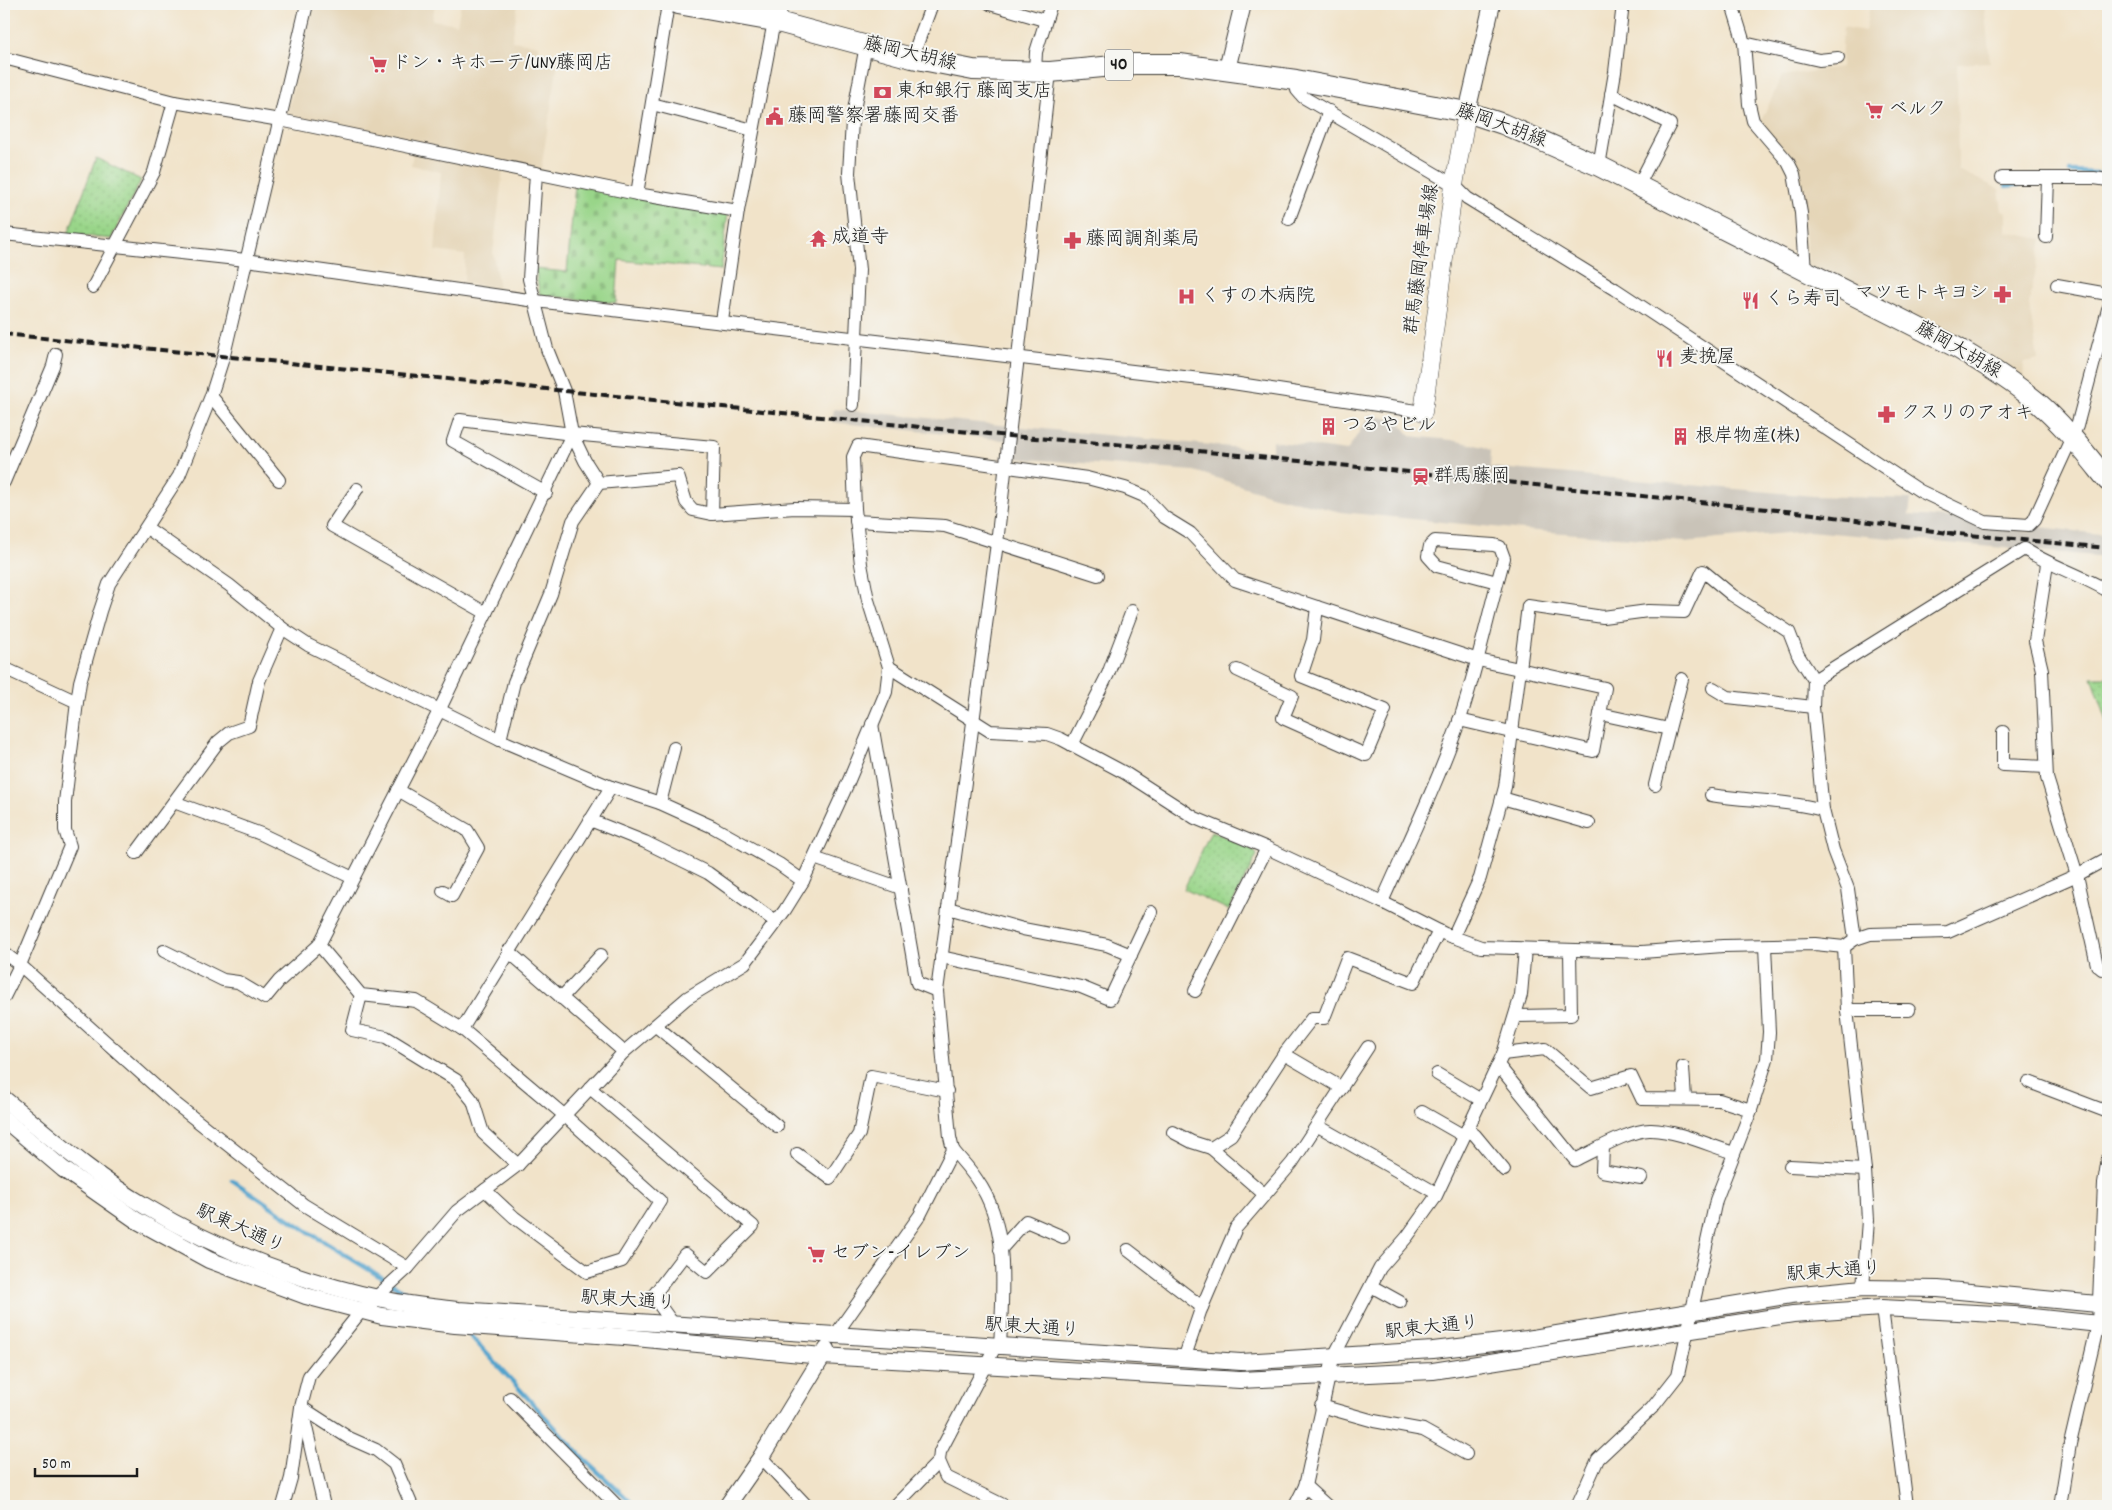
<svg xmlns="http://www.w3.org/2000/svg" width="2112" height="1510" font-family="Dekko,'Klee One',sans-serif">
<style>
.built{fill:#e5d5b7}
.railway{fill:#c9c3b8}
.grass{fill:url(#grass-dots);stroke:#5a7852}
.cemetery{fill:url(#cemetery-stones);stroke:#5a7852}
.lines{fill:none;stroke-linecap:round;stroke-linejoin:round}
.stream{stroke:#52a3cc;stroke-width:4.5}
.minor-casing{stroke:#3c3a36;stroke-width:14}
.tertiary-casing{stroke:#3c3a36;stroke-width:18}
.secondary-casing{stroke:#3c3a36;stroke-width:19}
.primary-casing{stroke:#3c3a36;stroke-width:22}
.minor{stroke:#fff;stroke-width:12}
.tertiary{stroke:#fff;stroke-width:16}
.secondary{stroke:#fff;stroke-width:18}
.primary{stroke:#fff;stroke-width:20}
.rail{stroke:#1c1c1c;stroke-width:4;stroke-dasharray:8 4;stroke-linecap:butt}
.labels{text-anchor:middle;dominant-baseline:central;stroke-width:4;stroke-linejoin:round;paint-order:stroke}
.shield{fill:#f6f6f2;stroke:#5d5d5c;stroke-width:1}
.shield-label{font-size:18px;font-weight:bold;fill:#1c1c1c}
.street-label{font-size:19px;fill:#1c1c1c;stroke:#f6f6f2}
.poi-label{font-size:19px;fill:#1c1c1c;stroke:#f6f6f2;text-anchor:start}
</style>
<defs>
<pattern id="grass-dots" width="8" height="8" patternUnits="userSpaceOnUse" patternTransform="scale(1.25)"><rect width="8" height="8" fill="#99d589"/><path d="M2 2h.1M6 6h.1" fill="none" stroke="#83b676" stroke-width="1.8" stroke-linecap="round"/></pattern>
<pattern id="cemetery-stones" width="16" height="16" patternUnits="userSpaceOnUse" patternTransform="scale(1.25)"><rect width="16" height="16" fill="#99d589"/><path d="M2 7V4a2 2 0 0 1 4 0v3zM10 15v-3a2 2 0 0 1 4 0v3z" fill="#83b676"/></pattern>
</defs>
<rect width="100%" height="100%" fill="#f6f6f2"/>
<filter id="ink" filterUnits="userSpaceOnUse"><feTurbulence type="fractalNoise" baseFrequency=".02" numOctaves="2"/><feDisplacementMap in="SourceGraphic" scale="10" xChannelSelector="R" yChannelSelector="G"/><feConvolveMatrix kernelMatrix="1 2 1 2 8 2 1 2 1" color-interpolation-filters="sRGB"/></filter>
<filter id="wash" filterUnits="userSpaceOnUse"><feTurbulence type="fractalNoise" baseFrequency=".0096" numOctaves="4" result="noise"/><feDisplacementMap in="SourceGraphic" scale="20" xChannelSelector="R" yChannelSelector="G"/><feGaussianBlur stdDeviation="1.12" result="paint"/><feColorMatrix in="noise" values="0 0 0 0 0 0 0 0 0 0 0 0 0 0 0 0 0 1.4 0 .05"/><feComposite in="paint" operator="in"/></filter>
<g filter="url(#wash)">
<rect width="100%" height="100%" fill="#f1e3c9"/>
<g class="built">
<polygon points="313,4 435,4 432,20 457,24 461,4 518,4 512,41 539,45 538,53 559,57 541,169 504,161 493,253 499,289 464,283 465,255 435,251 441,172 411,165 415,143 286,118"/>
<polygon points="1921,4 1984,4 1990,62 1957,64 1958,170 1999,189 2002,211 2006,212 2006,232 2042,239 2029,304 2038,360 2024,363 2023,380 1809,268 1798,166 1760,123 1782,76 1841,67 1843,27 1865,31 1870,6 1920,11"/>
</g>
<polygon class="railway" points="834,409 1272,451 1272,441 1347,451 1370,415 1399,421 1410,436 1452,440 1484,447 1491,451 1490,467 1813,496 1911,499 1909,515 1959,519 1983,527 2029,531 2040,527 2108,535 2108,557 1809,531 1684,542 1524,530 1341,512 1274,496 1194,471 1012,458 1013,441 832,422"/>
<g class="grass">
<polygon points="96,158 141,180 111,239 68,234"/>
<polygon points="2092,677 2108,677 2108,724"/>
<polygon points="1211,831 1254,850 1257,855 1229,910 1184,889"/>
</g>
<polygon class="cemetery" points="575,185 728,213 721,270 619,260 616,303 540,295 535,269 567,272"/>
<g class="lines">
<g class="stream">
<polyline points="2070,172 2097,173"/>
<polyline points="2006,186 2024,184"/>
<polyline points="232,1180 313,1235 415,1298"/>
<polyline points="466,1331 584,1459 635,1506"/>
</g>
</g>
</g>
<g filter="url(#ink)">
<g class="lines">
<defs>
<g id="minor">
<polyline points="990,4 1044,20"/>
<polyline points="1732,4 1744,43 1749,104 1753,121 1788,162 1794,174 1801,213 1805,271"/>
<polyline points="1744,43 1819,60 1838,58"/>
<polyline points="4,58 174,102 280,120 637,194 738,211"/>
<polyline points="912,58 932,4"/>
<polyline points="1035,72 1036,52 1051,4"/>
<polyline points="1296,80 1297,90 1303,97 1454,185 1467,198 1615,289 1920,491 1985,522 2029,525 2034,520 2077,426 2108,309"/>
<polyline points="1611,94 1670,124 1638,186"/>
<polyline points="652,104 753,130"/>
<polyline points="1599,166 1615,72 1623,4"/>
<polyline points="2002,178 2094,178 2108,180"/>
<polyline points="637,194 668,4"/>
<polyline points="1289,219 1329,111"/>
<polyline points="4,234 246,260 536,301 1226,382 1423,412"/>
<polyline points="2046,237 2048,178"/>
<polyline points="2057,285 2108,294"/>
<polyline points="93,287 154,172 174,102"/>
<polyline points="722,321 738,211 774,21"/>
<polyline points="211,396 279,480"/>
<polyline points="853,405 859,270 849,173 852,121 866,45"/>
<polyline points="572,434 585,461 599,483"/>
<polyline points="4,482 53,366 56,354"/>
<polyline points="357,489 332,526 486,613"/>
<polyline points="546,493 453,441 460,420 572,434 714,447 712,514"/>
<polyline points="856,521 945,526 1098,575"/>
<polyline points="147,528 229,585 282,628 308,645 500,740 611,787 660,803 713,827 779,864 803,881"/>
<polyline points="2047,564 2035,641 2042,670 2047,778 2077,875 2097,965 2102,969"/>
<polyline points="889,667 990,731 1047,734 1061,739 1125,773 1195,818 1267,848 1382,902 1445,934 1481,947 1642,952 1723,946 1815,944 1844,947 1855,939 1870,934 1948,932 2077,875 2108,858"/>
<polyline points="4,668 77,702"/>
<polyline points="1237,670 1292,696 1283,718 1366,755 1385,710 1301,676 1313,640 1317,607"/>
<polyline points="1713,688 1728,697 1813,707"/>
<polyline points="1459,720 1593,751 1600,714"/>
<polyline points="872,724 917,983 937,991"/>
<polyline points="2003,732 2003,765 2046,767"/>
<polyline points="500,740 514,682 551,594 573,521 599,483 678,476 686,502 693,510 712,514 795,508 855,509"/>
<polyline points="1072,745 1108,674 1132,611"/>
<polyline points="1655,785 1669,729"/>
<polyline points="398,790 467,830 478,848 452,896 443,891"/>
<path d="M1711,795C1748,801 1786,800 1823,810"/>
<polyline points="1502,798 1589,823"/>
<polyline points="174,802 261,834 353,878"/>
<polyline points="660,803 674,748"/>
<polyline points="590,820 645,842 708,873 776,922"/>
<polyline points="136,853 218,742 229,733 249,726 259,681 282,628"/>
<polyline points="814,858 901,888"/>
<path d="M1382,902C1409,841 1439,780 1461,716C1478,664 1489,611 1504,558L1500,547L1494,545L1435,541L1430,546L1428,556L1437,566L1497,582"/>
<polyline points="948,908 1023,929 1107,945 1131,955"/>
<polyline points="1453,937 1480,878 1505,787 1528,606 1603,617 1648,611 1684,612 1703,571 1732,595 1789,632 1798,655 1814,680"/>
<path d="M1855,939L1848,889L1833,850L1823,810L1813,707L1814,680L2024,549C2051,566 2081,575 2108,591"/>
<polyline points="1844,947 1847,1010 1865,1170 1868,1220 1863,1288"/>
<polyline points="164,951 223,980 238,982 265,998 279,981 319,945"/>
<polyline points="508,951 624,1052"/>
<polyline points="4,953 20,965 172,1101 304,1205 408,1268"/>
<polyline points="941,957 1081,987 1110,999 1151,912"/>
<polyline points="1195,991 1267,848"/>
<polyline points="361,995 352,1030 386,1037 456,1080 473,1101 483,1133 518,1165"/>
<polyline points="4,997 20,965 70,846 65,830 65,802 77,702 80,682 100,611 109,584 179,476 211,396 224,355 307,4"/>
<polyline points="561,998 601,955"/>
<polyline points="1847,1010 1909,1010"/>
<polyline points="1516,1016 1571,1015 1570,951"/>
<polyline points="656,1026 777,1126"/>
<polyline points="462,1029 611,787"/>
<polyline points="1284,1054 1342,1088"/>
<polyline points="1503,1054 1545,1049 1591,1088 1631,1076 1642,1099 1719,1100 1751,1110"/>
<path d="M1498,1065L1575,1160C1594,1151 1631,1129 1651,1130C1679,1131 1708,1145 1734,1153"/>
<polyline points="1683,1067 1685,1099"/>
<polyline points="1437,1074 1481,1100"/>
<polyline points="2029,1082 2108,1112"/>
<polyline points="590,1088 753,1226 707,1272 685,1254 653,1296 674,1325"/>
<polyline points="1422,1112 1464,1136"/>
<polyline points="1318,1126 1436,1193"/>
<polyline points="1467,1129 1475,1135 1504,1170"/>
<polyline points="1173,1132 1192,1142 1211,1148 1231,1135 1284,1054 1312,1018 1324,1018 1347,958 1413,983 1439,931"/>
<polyline points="1603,1147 1602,1171 1641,1178"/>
<polyline points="1211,1148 1264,1194"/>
<path d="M953,1150C961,1160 970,1169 977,1180C1011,1228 1002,1293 1000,1348"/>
<polyline points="797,1154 830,1178 859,1134 871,1076 947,1091"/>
<polyline points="1790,1166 1865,1170"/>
<polyline points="485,1190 514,1217 587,1272 622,1261 660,1201 564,1115 462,1029 416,1001 361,995 319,945 439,711 572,434 564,391 547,349 529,279 536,173"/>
<polyline points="1000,1250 1026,1221 1063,1237"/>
<polyline points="1128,1250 1202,1307"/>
<polyline points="1371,1286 1400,1302"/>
<polyline points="1882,1308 1907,1506"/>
<polyline points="836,1334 920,1215 953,1150 950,1137 937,991 997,543 1050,72"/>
<polyline points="995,1347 940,1452 939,1461 946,1477 1005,1506"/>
<polyline points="1184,1359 1200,1312 1236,1228 1292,1163 1368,1047"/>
<polyline points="510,1398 617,1506"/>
<polyline points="1321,1406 1374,1421 1423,1430 1466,1454"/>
<polyline points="301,1407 349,1438 376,1450 394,1464 412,1506"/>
<polyline points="303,1414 324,1506"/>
<polyline points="761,1457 807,1506"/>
<polyline points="1305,1486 1327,1506"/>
<polyline points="283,1506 291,1478 301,1407 309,1376 362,1310 408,1268 457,1211 518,1165 624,1052 687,998 745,963 785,910 803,881 847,785 886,692 889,667 868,600 861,564 855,509 853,457 858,446 1087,478 1125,488 1144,496 1164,517 1190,533 1235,580 1478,660 1605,688 1600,714 1669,729 1682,679"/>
<polyline points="895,1506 939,1461"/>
<polyline points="1295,1506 1305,1486 1333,1358 1380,1268 1407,1237 1435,1198 1503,1054 1521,995 1525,949"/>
<polyline points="1577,1506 1598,1459 1652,1408 1678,1375 1716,1200 1751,1110 1767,1059 1769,1032 1765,946"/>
<polyline points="2060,1506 2070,1444 2098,1324 2104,1183 2108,1158"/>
</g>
<g id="tertiary">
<polyline points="1227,69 1243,4"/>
<polyline points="1467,112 1492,4"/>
<path d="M4,1099C49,1136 94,1176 145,1206C219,1251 302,1282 387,1300C410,1305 434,1307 458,1310L1241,1362L1433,1350L1527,1339L1791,1295L1863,1288L1938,1289L2108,1305"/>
<polyline points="4,1119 63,1169 136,1220 209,1260 306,1296 382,1316 455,1325 625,1337 822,1356 1240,1380 1433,1371 1793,1314 1882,1308 2014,1315 2108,1325"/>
<polyline points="727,1506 761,1457 827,1349"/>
</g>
<polyline id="secondary" points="1423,412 1454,185 1467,112"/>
<g id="primary">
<path d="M678,4L774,21L912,58L973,70L1050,72L1134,64H1180L1296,80L1467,112L1503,124L1599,166L1954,346C1983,363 2011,380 2037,402C2064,425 2086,454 2108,481"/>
<polyline points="774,21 778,4"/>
</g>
</defs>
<use href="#minor" class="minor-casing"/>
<use href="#tertiary" class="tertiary-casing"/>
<use href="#secondary" class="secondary-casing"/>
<use href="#primary" class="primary-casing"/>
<use href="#minor" class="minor"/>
<use href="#tertiary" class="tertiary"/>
<use href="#secondary" class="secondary"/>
<use href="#primary" class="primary"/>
<g class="rail">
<polyline points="4,334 1009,436 1178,449 1420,473 1806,513 1955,534"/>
<polyline points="1948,533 2108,548"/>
</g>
</g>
</g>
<defs>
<symbol id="supermarket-bare" viewBox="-9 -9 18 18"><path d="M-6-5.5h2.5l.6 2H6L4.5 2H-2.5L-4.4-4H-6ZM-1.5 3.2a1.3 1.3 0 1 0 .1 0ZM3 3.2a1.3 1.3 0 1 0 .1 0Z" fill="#d1495b" stroke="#f6f6f2" stroke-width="2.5" paint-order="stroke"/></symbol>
<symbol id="bank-bare" viewBox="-9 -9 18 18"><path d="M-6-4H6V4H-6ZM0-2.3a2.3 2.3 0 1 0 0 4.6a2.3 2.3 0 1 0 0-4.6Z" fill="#d1495b" stroke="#f6f6f2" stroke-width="2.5" paint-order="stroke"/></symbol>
<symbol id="civic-bare" viewBox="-9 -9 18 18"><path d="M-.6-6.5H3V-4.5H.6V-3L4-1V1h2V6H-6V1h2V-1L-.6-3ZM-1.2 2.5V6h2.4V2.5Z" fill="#d1495b" stroke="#f6f6f2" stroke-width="2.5" paint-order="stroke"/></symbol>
<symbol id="temple-bare" viewBox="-9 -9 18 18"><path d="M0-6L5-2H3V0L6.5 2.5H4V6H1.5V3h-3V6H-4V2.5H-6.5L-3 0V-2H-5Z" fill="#d1495b" stroke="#f6f6f2" stroke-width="2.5" paint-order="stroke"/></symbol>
<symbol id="pharmacy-bare" viewBox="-9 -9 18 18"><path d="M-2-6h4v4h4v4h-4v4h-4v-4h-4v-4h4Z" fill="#d1495b" stroke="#f6f6f2" stroke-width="2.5" paint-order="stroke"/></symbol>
<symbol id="hospital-bare" viewBox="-9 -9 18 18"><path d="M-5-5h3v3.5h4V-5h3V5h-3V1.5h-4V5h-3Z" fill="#d1495b" stroke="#f6f6f2" stroke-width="2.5" paint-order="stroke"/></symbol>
<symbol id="restaurant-bare" viewBox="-9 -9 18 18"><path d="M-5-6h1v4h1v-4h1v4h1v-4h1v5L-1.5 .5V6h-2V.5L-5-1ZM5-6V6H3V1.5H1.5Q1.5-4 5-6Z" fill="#d1495b" stroke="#f6f6f2" stroke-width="2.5" paint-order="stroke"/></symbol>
<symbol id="building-bare" viewBox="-9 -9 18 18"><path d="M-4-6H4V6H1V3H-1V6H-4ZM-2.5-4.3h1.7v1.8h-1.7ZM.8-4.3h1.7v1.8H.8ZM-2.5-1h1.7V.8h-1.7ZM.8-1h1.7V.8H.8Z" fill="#d1495b" stroke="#f6f6f2" stroke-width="2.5" paint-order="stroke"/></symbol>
<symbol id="station-bare" viewBox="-9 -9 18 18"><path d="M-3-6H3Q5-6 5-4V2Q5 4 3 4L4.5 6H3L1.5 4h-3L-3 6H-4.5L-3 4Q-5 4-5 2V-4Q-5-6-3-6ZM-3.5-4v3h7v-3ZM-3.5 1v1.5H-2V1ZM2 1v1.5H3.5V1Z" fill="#d1495b" stroke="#f6f6f2" stroke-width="2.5" paint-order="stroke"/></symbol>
</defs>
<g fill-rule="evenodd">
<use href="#supermarket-bare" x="366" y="52" width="25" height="25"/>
<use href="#bank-bare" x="870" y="80" width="25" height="25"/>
<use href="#supermarket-bare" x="1862" y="98" width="25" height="25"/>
<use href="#civic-bare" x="762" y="104" width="25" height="25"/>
<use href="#temple-bare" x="806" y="226" width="25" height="25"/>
<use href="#pharmacy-bare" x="1060" y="228" width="25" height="25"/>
<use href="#pharmacy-bare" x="1990" y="282" width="25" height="25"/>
<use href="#hospital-bare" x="1174" y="284" width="25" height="25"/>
<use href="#restaurant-bare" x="1738" y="288" width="25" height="25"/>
<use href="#restaurant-bare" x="1652" y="346" width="25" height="25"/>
<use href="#pharmacy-bare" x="1874" y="402" width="25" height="25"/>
<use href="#building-bare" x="1316" y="414" width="25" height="25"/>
<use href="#building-bare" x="1668" y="424" width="25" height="25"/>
<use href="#station-bare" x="1408" y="464" width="25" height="25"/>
<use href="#supermarket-bare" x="804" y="1242" width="25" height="25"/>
</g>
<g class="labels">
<rect class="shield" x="1105" y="49.5" width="28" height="31" rx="4"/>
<g class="shield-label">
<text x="1119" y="65">40</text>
</g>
<g class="street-label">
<text transform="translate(910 55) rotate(13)">藤岡大胡線</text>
<text transform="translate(1501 127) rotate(20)">藤岡大胡線</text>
<text transform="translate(1423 259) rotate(-82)">群馬藤岡停車場線</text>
<text transform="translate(1958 351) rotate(30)">藤岡大胡線</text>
<text transform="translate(240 1230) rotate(24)">駅東大通り</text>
<text transform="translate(1834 1273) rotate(-4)">駅東大通り</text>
<text transform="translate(628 1302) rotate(4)">駅東大通り</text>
<text transform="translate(1032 1329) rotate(4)">駅東大通り</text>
<text transform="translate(1432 1329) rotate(-6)">駅東大通り</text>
</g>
<g class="poi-label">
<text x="392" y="64">ドン・キホーテ/UNY藤岡店</text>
<text x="896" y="92">東和銀行 藤岡支店</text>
<text x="1889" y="110">ベルク</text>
<text x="788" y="117">藤岡警察署藤岡交番</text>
<text x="832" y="238">成道寺</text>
<text x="1086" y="240">藤岡調剤薬局</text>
<text x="1988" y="294" text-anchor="end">マツモトキヨシ</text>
<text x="1201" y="297">くすの木病院</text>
<text x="1765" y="300">くら寿司</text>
<text x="1679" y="358">麦挽屋</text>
<text x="1901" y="414">クスリのアオキ</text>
<text x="1342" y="426">つるやビル</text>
<text x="1695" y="437">根岸物産(株)</text>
<text x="1434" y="477">群馬藤岡</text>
<text x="831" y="1254">セブン-イレブン</text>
</g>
</g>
<rect width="2112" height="1510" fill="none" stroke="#f6f6f2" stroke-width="20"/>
<path d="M35 1468v8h102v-8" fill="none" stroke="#1c1c1c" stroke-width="2.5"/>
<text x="42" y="1468" font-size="15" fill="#1c1c1c" stroke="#f6f6f2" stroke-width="4" paint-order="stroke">50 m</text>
</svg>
